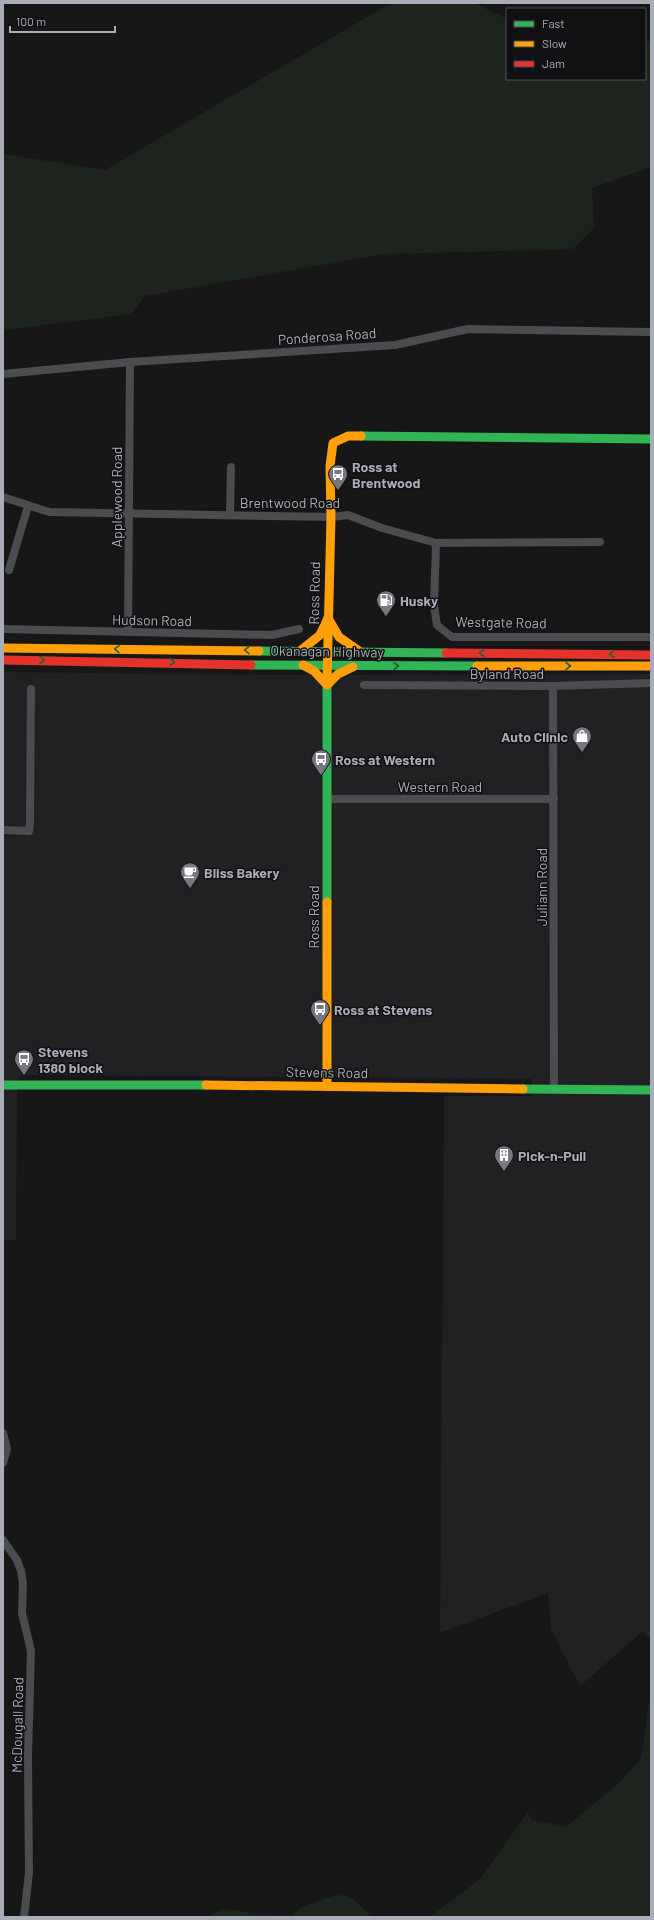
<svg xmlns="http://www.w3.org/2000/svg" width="654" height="1920" font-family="Barlow,sans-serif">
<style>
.built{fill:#212123}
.green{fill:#1d241e}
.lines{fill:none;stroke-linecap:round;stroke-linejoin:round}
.street{stroke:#4b4c50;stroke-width:8}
.fast{stroke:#30b455;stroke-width:9}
.slow{stroke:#ff9f0a;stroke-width:9}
.jam{stroke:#e5322d;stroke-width:9}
.oneway{stroke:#206234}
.labels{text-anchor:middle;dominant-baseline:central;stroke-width:3;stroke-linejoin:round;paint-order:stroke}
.street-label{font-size:14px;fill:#a8adb8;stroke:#111113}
.poi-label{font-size:14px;font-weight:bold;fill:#a8adb8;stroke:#111113;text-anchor:start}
</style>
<rect width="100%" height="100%" fill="#171717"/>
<polygon class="built" points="3,672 278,675 651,674 651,1640 642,1632 580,1686 551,1629 548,1593 440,1633 444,1096 532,1096 532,1079 19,1075 17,1092 16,1240 3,1240"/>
<g class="green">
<polygon points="401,3 474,3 507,19 507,79 645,79 645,42 651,41 651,167 592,188 594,228 573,249 384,254 145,296 131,314 3,330 3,154 105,170 386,6"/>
<polygon points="651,1699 651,1917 430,1917 480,1879 528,1812 531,1820 566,1827 619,1783 641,1758 649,1703"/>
<path d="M338,1894L352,1898L372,1917H208C224,1905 237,1911 255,1914C267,1916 281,1915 293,1915L300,1908Z"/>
</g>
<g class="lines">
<g class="street">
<polyline points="3,374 130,362 395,345 468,329 651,332"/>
<polyline points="3,497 49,512 331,517 348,515 382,528 436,543 600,542"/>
<polyline points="230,515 231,467"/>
<polyline points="436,543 434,606 437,625 452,637 651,637"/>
<polyline points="9,570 28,506"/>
<polyline points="3,629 272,635 299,629"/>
<polyline points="128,632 130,362"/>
<polyline points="364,685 553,686 651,683"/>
<polyline points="553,686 554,1089"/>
<polyline points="327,799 554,799"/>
<polyline points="3,830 29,831 30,821 31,689"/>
<polyline points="3,1433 7,1449 3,1463"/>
<polyline points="3,1540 17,1560 21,1571 23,1583 22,1613 31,1651 28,1756 29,1873 24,1917"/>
</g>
<g class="fast">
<polyline points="361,436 651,439"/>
<polyline points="259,651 446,653"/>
<polyline points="251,665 477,666"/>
<polyline points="327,681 327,902"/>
<polyline points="3,1085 206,1085"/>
<polyline points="523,1089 651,1090"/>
</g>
<g class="slow">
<polyline points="328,618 339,637 359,651"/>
<polyline points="3,648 259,651"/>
<polyline points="300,651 320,635 328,618"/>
<polyline points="303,665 314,671 327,685 338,674 353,667"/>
<polyline points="477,666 651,666"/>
<polyline points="327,681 331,517 330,466 333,443 348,436 361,436"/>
<polyline points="327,902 327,1086"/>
<polyline points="206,1085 523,1089"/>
</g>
<g class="jam">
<polyline points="446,653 651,655"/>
<polyline points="3,660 251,665"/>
</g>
</g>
<defs><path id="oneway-chevron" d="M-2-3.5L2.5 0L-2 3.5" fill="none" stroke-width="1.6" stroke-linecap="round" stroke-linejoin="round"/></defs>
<g class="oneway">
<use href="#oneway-chevron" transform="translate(117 649) rotate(-179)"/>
<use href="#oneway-chevron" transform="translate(247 650) rotate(-179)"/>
<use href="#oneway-chevron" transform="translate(482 653) rotate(-179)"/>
<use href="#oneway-chevron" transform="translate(612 654) rotate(-179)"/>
<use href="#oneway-chevron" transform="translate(42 660)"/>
<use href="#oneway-chevron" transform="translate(172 662) rotate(1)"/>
<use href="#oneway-chevron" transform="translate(396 666)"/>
<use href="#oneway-chevron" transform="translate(568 666)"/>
</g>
<defs>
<symbol id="bus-pin" viewBox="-11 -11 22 30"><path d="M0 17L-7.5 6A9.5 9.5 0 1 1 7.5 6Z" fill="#757880" stroke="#111113"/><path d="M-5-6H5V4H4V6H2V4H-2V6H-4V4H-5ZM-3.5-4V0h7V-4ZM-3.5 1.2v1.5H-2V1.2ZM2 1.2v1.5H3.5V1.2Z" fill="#fff"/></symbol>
<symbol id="fuel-pin" viewBox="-11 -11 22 30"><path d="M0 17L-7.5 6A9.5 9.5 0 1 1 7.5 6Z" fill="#757880" stroke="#111113"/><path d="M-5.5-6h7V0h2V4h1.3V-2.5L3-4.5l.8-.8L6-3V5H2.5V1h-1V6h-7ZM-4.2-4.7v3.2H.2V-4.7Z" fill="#fff"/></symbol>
<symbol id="shop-pin" viewBox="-11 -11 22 30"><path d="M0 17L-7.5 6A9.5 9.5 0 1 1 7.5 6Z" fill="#757880" stroke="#111113"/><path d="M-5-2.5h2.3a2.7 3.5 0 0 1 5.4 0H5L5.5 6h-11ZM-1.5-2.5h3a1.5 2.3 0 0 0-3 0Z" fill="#fff"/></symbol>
<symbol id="cafe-pin" viewBox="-11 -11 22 30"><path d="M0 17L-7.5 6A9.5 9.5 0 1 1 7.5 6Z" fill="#757880" stroke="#111113"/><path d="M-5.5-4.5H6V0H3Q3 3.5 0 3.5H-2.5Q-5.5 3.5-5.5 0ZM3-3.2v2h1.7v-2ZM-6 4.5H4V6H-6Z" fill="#fff"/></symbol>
<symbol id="building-pin" viewBox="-11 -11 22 30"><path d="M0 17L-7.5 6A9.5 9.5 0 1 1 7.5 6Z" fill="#757880" stroke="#111113"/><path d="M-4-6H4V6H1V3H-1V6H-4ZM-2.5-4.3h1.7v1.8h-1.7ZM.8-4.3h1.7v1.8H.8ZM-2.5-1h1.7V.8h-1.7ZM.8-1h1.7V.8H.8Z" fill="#fff"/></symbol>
</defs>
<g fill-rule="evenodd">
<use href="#bus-pin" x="327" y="463" width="22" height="30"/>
<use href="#fuel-pin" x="375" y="589" width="22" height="30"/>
<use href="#shop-pin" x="571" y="725" width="22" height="30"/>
<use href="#bus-pin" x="310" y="748" width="22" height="30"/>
<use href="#cafe-pin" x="179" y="861" width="22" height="30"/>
<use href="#bus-pin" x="309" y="998" width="22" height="30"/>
<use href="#bus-pin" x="13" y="1048" width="22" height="30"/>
<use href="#building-pin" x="493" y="1144" width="22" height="30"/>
</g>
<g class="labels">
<g class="street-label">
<text transform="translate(327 336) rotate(-4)">Ponderosa Road</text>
<text transform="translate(116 497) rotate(-90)">Applewood Road</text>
<text x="290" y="502">Brentwood Road</text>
<text transform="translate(314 593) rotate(-89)">Ross Road</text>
<text transform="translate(152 620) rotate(1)">Hudson Road</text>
<text transform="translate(501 622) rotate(1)">Westgate Road</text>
<text transform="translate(327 651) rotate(1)">Okanagan Highway</text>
<text x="507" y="673">Byland Road</text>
<text x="440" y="786">Western Road</text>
<text transform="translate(541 887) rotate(-90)">Juliann Road</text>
<text transform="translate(313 917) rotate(-90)">Ross Road</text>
<text transform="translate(327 1072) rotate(1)">Stevens Road</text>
<text transform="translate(17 1725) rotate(-89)">McDougall Road</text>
</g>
<g class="poi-label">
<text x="352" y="466">Ross at<tspan x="352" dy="16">Brentwood</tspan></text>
<text x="400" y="600">Husky</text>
<text x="568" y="736" text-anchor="end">Auto Clinic</text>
<text x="335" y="759">Ross at Western</text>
<text x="204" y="872">Bliss Bakery</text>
<text x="334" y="1009">Ross at Stevens</text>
<text x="38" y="1051">Stevens<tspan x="38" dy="16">1380 block</tspan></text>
<text x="518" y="1155">Pick-n-Pull</text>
</g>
</g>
<rect width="654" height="1920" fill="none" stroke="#a8adb8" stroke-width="8"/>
<rect x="506" y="8" width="140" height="72" fill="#111113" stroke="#4d4f55"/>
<rect x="514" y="21" width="20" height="6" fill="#30b455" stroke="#4d4f55"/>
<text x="542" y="28" font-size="12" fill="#a8adb8">Fast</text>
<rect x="514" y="41" width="20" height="6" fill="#ff9f0a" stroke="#4d4f55"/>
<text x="542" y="48" font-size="12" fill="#a8adb8">Slow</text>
<rect x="514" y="61" width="20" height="6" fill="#e5322d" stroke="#4d4f55"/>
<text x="542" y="68" font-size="12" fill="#a8adb8">Jam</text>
<path d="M10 26v6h105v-6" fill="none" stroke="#a8adb8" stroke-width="2"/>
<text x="16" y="26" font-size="12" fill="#a8adb8" stroke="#111113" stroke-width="3" paint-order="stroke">100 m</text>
</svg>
